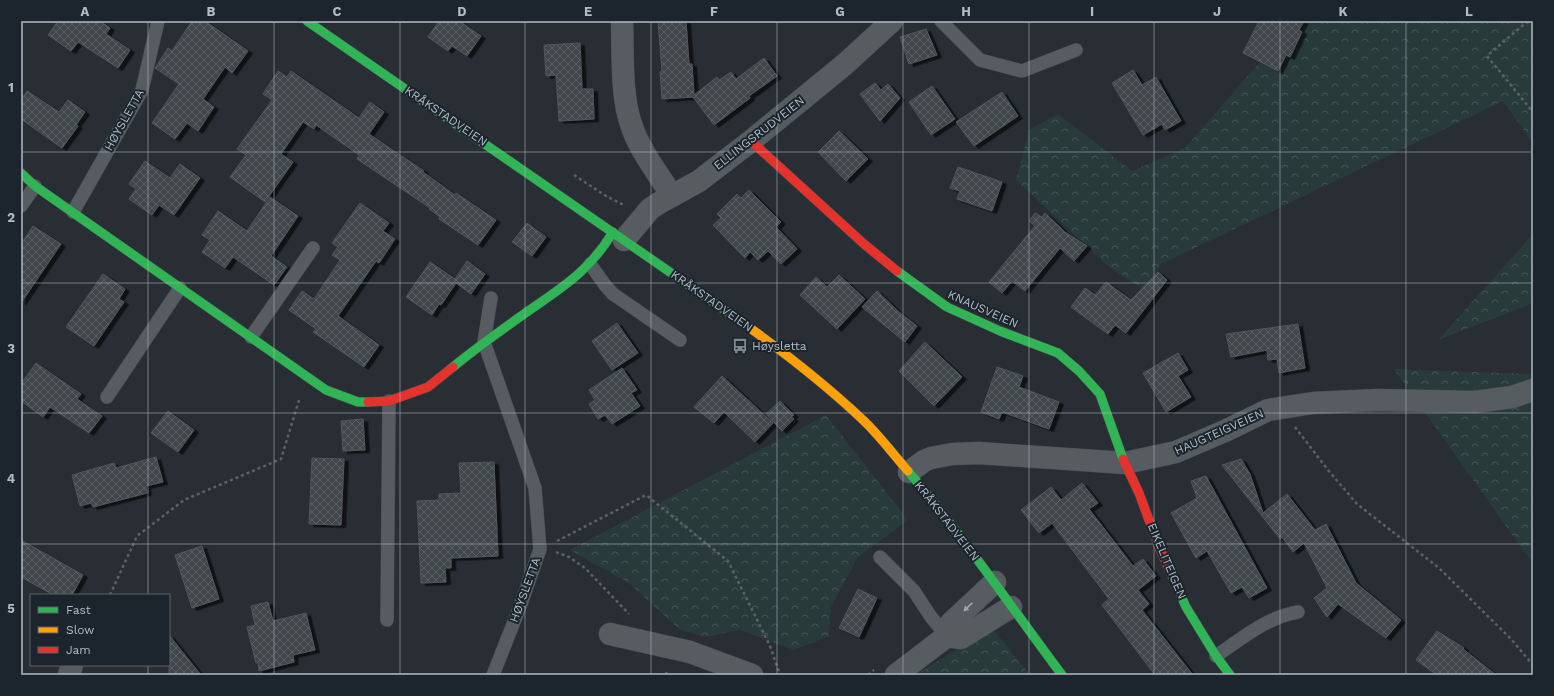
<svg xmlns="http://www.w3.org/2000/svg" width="1554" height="696" font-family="'Work Sans',sans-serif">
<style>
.forest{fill:url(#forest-crowns)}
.building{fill:url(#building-cross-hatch);stroke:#50565b;filter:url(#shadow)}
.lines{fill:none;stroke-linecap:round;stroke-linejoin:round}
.lane-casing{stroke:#464a4e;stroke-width:14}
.street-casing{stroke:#464a4e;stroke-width:23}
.fast-casing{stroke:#464a4e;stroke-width:10}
.slow-casing{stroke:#464a4e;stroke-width:10}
.jam-casing{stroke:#464a4e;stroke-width:10}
.path{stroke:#5c6166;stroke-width:2.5;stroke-dasharray:3 3;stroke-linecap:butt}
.lane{stroke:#575c61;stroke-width:13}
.street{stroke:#575c61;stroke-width:22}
.fast{stroke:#30b455;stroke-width:9}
.slow{stroke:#ff9f0a;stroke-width:9}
.jam{stroke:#e5322d;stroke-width:9}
.oneway{fill:#9aa3ac}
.grid{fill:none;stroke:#b1bbc5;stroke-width:1;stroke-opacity:0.55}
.labels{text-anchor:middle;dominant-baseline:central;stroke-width:4;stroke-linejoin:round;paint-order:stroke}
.street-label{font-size:12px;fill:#b1bbc5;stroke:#1c252d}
.poi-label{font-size:12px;fill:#b1bbc5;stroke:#1c252d;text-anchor:start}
.neatline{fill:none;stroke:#b1bbc5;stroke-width:1.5}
.grid-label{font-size:13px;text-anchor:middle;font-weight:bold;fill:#b1bbc5}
</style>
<defs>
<pattern id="forest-crowns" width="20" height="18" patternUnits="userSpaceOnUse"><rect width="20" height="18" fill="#283b3a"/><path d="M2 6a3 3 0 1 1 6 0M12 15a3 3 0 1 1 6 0" fill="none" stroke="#455555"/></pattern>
<pattern id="building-cross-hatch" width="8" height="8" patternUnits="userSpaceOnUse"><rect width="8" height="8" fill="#41474b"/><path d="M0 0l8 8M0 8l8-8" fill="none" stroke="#5a6063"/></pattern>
<filter id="shadow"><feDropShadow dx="4.5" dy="2.5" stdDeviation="0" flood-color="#0009"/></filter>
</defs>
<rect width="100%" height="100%" fill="#282e33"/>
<g class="forest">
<polygon points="1296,21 1533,21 1533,143 1503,101 1161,264 1145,290 1109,267 1016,180 1029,130 1058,114 1132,171 1185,148"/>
<polygon points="1533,234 1533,303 1438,340"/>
<polygon points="1394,369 1533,374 1533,564"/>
<polygon points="826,415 908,520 858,557 831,607 829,636 794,650 740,630 705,637 679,629 629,583 570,550"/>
<polygon points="992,628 1030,675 915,675"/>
</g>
<g class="building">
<polygon points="58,21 100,21 110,28 106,34 130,50 118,68 78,42 71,51 48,35"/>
<polygon points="192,21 205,21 248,51 232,73 225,67 203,99 214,107 198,131 187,123 175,139 152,123 179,84 155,68 168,48 172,51"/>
<polygon points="439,21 459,21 481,36 467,56 452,46 448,51 428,37"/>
<polygon points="658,21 686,21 689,64 692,64 694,95 717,77 719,80 731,72 736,79 764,58 777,76 749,96 750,98 714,125 693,97 662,99 660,72 662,71"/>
<polygon points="1259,21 1304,21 1299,30 1302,32 1290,57 1286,55 1278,71 1243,53"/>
<polygon points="926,29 937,55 909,64 900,37"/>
<polygon points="580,43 582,89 593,89 594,119 559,121 556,75 546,76 544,45"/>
<polygon points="1133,70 1142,85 1156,77 1181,121 1165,130 1162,124 1143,135 1112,83"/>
<polygon points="278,71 287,77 291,71 359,118 370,102 384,112 369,134 424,171 423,172 455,195 456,193 496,220 478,245 439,219 440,217 429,209 430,208 357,159 359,155 316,125 314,129 303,122 281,154 293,162 265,202 230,177 246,155 237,149 272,100 263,94"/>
<polygon points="875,83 881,90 888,84 900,98 880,121 860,94"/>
<polygon points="932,86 955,119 931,135 909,102"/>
<polygon points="27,91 59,112 68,100 85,112 76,125 78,126 62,148 21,119 21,100"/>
<polygon points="1002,92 1018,116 974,146 956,122"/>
<polygon points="839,131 868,159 846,181 818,152"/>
<polygon points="145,161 170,178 180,164 200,178 174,215 159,205 152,215 129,199 136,189 129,184"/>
<polygon points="958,167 1002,182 992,211 957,199 960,191 950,188"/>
<polygon points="749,190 781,222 776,227 797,249 781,264 768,251 758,260 750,252 745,258 713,225 721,218 717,214 737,194 741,198"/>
<polygon points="270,197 298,216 271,256 287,267 274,285 233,257 225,268 202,252 210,240 202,235 218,211 247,231"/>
<polygon points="360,203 389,223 383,231 395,239 379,263 376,261 338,316 379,345 364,367 313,332 316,329 289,310 302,291 314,299 340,260 332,255 338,247 332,243"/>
<polygon points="1035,213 1042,217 1045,213 1065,232 1087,246 1074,261 1060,248 1025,291 1012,281 1002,293 989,282 1035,226 1029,221"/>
<polygon points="527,223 546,237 532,256 512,242"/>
<polygon points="33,226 61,244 21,303 21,244"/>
<polygon points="467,261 485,274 471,294 456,283 441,305 439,304 432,315 406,297 430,262 455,279"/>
<polygon points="1158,272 1167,280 1126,333 1115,325 1108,334 1071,307 1085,288 1095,295 1106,282 1131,300"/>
<polygon points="103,274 125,289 119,299 124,302 94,346 66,327"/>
<polygon points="839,275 865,299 837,329 800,295 816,277 827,287"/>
<polygon points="877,291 899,312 917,326 905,342 862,307"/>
<polygon points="617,323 638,353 612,370 592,341"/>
<polygon points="1298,324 1305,368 1279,373 1277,359 1268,360 1267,350 1231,357 1226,334"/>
<polygon points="925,342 962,377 934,406 899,371"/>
<polygon points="1178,353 1188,370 1178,376 1191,397 1166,412 1143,373"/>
<polygon points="36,363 81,394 77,399 102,416 89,433 50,407 43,417 21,401 21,384"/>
<polygon points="997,367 1023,376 1019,387 1059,402 1049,429 1002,412 999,419 981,412"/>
<polygon points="622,368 637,390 631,393 640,406 612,424 605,415 598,419 589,404 595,400 589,390"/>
<polygon points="722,376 773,423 755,442 724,412 714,423 694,407"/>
<polygon points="780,401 794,415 791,417 794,419 782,431 766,414"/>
<polygon points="168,411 194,430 178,452 151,433"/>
<polygon points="363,419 365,450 343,451 341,421"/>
<polygon points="156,457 163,482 146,486 147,493 93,507 91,503 80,506 72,475 114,463 116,468"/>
<polygon points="312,458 344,459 341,525 309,524"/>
<polygon points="1241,459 1250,474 1263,513 1287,494 1315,530 1326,524 1356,583 1401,620 1386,638 1338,604 1327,617 1314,598 1327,588 1304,543 1293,552 1282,537 1280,539 1222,465"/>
<polygon points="494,462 498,556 451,558 451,568 445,568 446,582 421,583 417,501 439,500 439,494 461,493 459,463"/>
<polygon points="1206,476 1267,588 1249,598 1242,587 1231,593 1207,551 1196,558 1171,513 1197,498 1191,481"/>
<polygon points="1082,483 1098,503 1089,509 1133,566 1143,559 1156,576 1138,590 1149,604 1142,610 1193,675 1155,675 1102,605 1109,599 1052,523 1039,533 1021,510 1051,487 1061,500"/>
<polygon points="21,540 83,575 72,595 53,595 21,577"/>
<polygon points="202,546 219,599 192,608 175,555"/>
<polygon points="858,589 877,598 859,637 839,628"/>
<polygon points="268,602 273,621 306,613 315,650 293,655 294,662 259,671 258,663 256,663 247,627 255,625 251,606"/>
<polygon points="1437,631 1464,648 1463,649 1496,675 1437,675 1416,660"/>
<polygon points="169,635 201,675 169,675"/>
</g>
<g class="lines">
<defs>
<g id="lane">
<polyline points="941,21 980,60 1022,71 1076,50"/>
<polyline points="21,206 35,186"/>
<polyline points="73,212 142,90 158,21"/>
<polyline points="590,264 605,285 613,294 680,340"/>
<polyline points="491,298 484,342 535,488 540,549 521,604 493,675"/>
<polyline points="251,337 313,248"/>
<polyline points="107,397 180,288"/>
<polyline points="880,557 914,591 931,617 947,636"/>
<polyline points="387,620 389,401"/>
<path d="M1216,656C1241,639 1267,617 1298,612"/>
</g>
<g id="street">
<path d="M622,21C623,52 621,96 631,124C639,150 658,173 672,196"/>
<polyline points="624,240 650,209 659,203 699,181 751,141 844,65 892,21"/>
<polyline points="909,472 924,461 931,458 952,454 979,453 1125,463 1176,452 1227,430 1268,410 1313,403 1378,400 1475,402 1512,397 1533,390"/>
<polyline points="610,634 690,652 752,675"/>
<polyline points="947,636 961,638 1011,607"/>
<polyline points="69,675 72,665"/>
<polyline points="896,675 947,636 951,623 995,582"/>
</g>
<g id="fast">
<polyline points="307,21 729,313"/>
<polyline points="21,173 35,186 326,390 358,402 368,402"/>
<polyline points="897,271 947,307 1000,331 1058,353 1079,371 1100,394 1123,459"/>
<path d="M453,367C476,348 500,331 524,314C561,288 589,272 613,232"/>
<path d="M908,471C963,536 1011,607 1062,675"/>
<polyline points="1169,569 1186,607 1216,656 1230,675"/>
</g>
<path id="slow" d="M729,313C776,346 822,381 863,420C879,435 893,454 908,471"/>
<g id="jam">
<polyline points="751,141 864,244 897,271"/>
<polyline points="368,402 389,401 428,387 453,367"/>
<polyline points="1123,459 1139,493 1159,547 1169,569"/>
</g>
</defs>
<use href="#lane" class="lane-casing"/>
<use href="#street" class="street-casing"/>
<use href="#fast" class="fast-casing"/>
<use href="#slow" class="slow-casing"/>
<use href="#jam" class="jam-casing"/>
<g class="path">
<polyline points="1528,21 1487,56 1533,112"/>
<polyline points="574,175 606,196 624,205"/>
<polyline points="1295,427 1328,470 1357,504 1439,568 1511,639 1533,665"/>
<polyline points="557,541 646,495 728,561 770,646 780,675"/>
<polyline points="556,552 569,557 585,568 629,614"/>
<polyline points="110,595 137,536 184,500 281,459 300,397"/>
<polyline points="666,675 667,669"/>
<polyline points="868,675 874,670"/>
</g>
<use href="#lane" class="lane"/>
<use href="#street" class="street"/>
<use href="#fast" class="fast"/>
<use href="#slow" class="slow"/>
<use href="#jam" class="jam"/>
</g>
<defs><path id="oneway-solid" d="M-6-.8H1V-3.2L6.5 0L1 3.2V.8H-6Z"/></defs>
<use class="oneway" href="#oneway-solid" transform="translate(968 607) rotate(137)"/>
<path class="grid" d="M148,21V595M274,21V675M400,21V675M525,21V675M651,21V675M777,21V675M903,21V675M1029,21V675M1154,21V675M1280,21V675M1406,21V675M21,152H1533M21,283H1533M21,413H1533M21,544H1533M148,665V675"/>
<defs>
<symbol id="bus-bare" viewBox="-9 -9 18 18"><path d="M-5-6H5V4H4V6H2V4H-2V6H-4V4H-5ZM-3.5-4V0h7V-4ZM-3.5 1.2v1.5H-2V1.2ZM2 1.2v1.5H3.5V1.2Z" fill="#818a92" stroke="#1c252d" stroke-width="2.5" paint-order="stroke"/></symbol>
</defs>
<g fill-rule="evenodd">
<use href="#bus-bare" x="729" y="335" width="22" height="22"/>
</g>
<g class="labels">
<g class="street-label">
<text transform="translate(446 116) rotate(34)">KRÅKSTADVEIEN</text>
<text transform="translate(124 120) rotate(-61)">HØYSLETTA</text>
<text transform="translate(759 133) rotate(-38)">ELLINGSRUDVEIEN</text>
<text transform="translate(712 301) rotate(35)">KRÅKSTADVEIEN</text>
<text transform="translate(983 309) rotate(24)">KNAUSVEIEN</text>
<text transform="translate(1219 432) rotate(-24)">HAUGTEIGVEIEN</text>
<text transform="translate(947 521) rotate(52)">KRÅKSTADVEIEN</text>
<text transform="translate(1167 561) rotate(67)">EIKELITEIGEN</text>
<text transform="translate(525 590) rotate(-70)">HØYSLETTA</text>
</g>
<g class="poi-label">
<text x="752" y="346">Høysletta</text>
</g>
</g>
<rect width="1554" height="696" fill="none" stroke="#1c252d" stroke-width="44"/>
<rect x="30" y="594" width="140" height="72" fill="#1c252d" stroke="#58616a"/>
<rect x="38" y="607" width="20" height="6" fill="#30b455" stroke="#58616a"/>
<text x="66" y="614" font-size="12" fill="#b1bbc5">Fast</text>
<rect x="38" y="627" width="20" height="6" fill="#ff9f0a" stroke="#58616a"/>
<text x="66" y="634" font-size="12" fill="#b1bbc5">Slow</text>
<rect x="38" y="647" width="20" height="6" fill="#e5322d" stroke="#58616a"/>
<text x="66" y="654" font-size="12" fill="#b1bbc5">Jam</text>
<rect x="22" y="22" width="1510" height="652" class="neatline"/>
<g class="grid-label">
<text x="85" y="16">A</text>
<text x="211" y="16">B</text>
<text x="337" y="16">C</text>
<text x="462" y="16">D</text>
<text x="588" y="16">E</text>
<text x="714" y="16">F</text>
<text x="840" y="16">G</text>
<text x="966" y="16">H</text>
<text x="1092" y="16">I</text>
<text x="1217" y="16">J</text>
<text x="1343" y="16">K</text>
<text x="1469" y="16">L</text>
<text x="11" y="92">1</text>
<text x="11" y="222">2</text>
<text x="11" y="353">3</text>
<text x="11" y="483">4</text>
<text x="11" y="613">5</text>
</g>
</svg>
